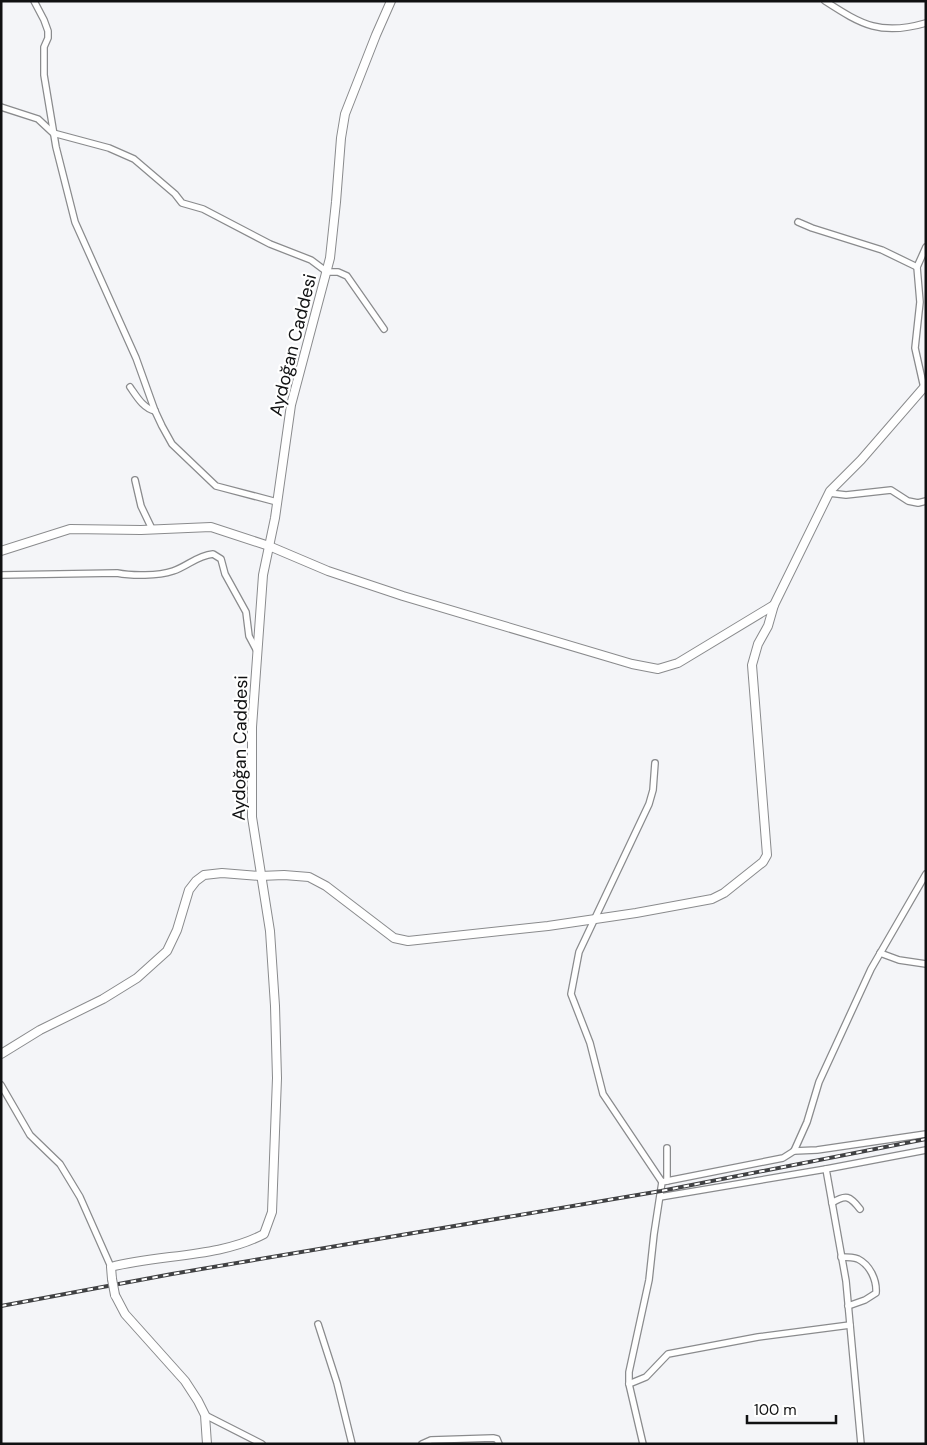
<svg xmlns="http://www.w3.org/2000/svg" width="927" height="1445" font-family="'DM Sans',sans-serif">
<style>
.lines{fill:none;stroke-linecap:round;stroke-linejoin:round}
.street-casing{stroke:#8a8b8d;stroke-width:8}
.secondary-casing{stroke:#8a8b8d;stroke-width:10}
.street{stroke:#fff;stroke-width:5.5}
.secondary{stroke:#fff;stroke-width:8}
.rail-casing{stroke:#404143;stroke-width:4}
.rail{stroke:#fff;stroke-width:2;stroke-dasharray:5.5;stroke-linecap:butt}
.secondary-bridge-casing{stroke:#8a8b8d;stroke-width:10;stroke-linecap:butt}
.secondary-bridge{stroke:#fff;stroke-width:8}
.labels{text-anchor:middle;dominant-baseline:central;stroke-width:4.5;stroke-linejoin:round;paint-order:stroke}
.street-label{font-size:18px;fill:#101112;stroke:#fff}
</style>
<rect width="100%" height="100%" fill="#f4f5f8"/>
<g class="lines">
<defs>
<g id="street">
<polyline points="34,1 44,20 48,31 48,38 44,47 44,75 56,147 75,222 136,358 155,411 162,426 172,444 216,486 277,502"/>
<path d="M825,1C862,25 881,36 926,23"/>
<polyline points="1,107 38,119 53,133 109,148 134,159 175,194 182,203 203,209 270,244 311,260 327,272 338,272 347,276 384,329"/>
<polyline points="798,222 812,228 882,250 917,267"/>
<path d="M130,387C137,397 143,408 155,411"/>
<polyline points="924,388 915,348 920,302 917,267 926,247"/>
<polyline points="135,480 141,506 152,529"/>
<polyline points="829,493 846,495 891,490 908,501 918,503 926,501"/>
<path d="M1,575L117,573C132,576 158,576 173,571C188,566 196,556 213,554L221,559L225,574L246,612L249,636L257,651"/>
<polyline points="655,763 653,790 649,804 579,952 571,994 590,1043 603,1094 662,1182"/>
<polyline points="880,953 899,960 926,964"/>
<polyline points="1,1085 30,1135 60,1164 80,1197 111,1267"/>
<polyline points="794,1151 817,1150 926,1134"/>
<polyline points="667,1181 667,1148"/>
<polyline points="660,1197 826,1169"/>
<path d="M832,1203C846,1194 850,1196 860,1209"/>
<path d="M841,1257C846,1257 853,1257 858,1259C870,1265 877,1280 876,1293L865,1300L848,1306"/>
<polyline points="318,1324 337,1383 352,1444"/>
<polyline points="629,1384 646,1377 668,1354 758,1337 850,1325"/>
<polyline points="205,1415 262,1444"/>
<polyline points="422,1444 431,1440 493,1438 497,1439 499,1444"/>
<polyline points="643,1444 629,1384 629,1372 649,1280 654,1234 662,1182 783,1158 794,1151 807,1122 819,1082 871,969 926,874"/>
<polyline points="861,1444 846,1281 826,1169 926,1150"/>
</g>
<g id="secondary">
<polyline points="1,551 70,529 141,530 211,527 269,546 328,571 403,596 632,664 658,669 678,663 774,605"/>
<polyline points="1,1054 40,1030 103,999 137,978 167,951 177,930 189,890 196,881 204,875 222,873 260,876 284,875 309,877 326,886 394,938 408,941 548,926 636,913 712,899 724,893 763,862 767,855 752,665 758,644 768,626 774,605 830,491 861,460 926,385"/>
<path d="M112,1279L111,1267C160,1254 219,1258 264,1234L272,1212L277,1078L275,1006L270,931L252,817V727L263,575L275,518L291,405L330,258L336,202L341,138L345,114L376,35L391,1"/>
<polyline points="115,1295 125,1314 185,1381 198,1401 205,1415 207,1444"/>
</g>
</defs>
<use href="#street" class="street-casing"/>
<use href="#secondary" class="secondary-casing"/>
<use href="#street" class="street"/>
<use href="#secondary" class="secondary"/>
<defs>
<polyline id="rail" points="1,1306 172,1274 661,1191 926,1139"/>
</defs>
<use href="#rail" class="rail-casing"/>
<use href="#rail" class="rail"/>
<defs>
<polyline id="secondary-bridge" points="112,1279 115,1295"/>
</defs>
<use href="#secondary-bridge" class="secondary-bridge-casing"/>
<use href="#secondary-bridge" class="secondary-bridge"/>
</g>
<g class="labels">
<g class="street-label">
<text transform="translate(293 345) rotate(-76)">Aydoğan Caddesi</text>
<text transform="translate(240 748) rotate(-89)">Aydoğan Caddesi</text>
</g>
</g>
<rect width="927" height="1445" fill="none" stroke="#101112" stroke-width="5"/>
<path d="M747 1415v8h89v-8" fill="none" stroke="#101112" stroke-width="2.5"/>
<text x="754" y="1415" font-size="15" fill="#101112" stroke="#ffffff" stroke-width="4" paint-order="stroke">100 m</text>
</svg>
